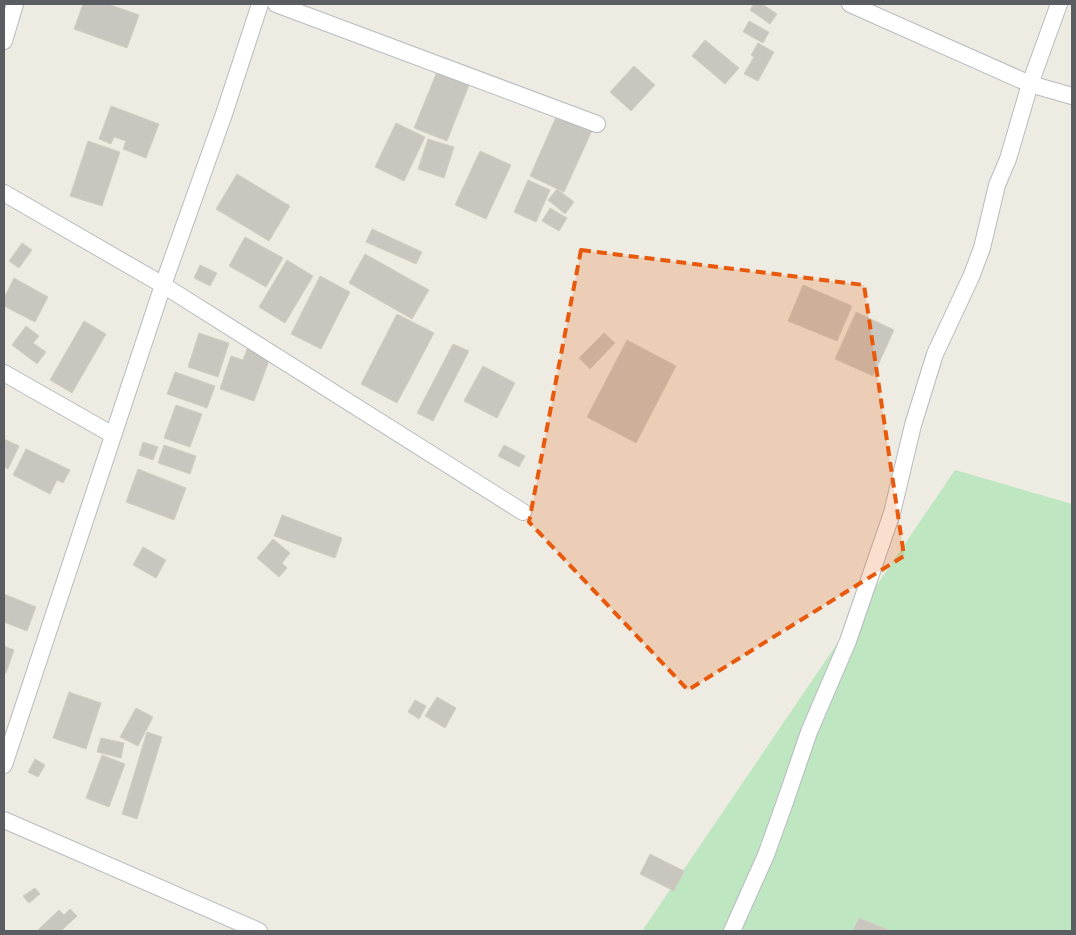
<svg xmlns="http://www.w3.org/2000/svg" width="1076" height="935" font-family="Roboto,sans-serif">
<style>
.green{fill:#bee6c1}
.building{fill:#c9c6bf;stroke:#d2cec0}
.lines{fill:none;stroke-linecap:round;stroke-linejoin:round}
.minor-casing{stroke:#b7babf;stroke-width:18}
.minor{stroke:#fff;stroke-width:16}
.marked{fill:#e8590c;fill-opacity:0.2;stroke:#e8590c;stroke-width:4;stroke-dasharray:10 6;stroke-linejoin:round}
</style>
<rect width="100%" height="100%" fill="#eeece2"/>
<polygon class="green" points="955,470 1072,504 1072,931 642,931"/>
<g class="building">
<polygon points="83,4 108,4 139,15 127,48 74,29"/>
<polygon points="754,4 762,4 777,14 770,24 750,10"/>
<polygon points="749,21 769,32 763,43 743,32"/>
<polygon points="705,40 739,68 725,84 692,56"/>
<polygon points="758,43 774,52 758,81 744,74 754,57 751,55"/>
<polygon points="441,62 473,75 447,141 414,128"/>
<polygon points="634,66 655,85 631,111 610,92"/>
<polygon points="111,106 159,124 146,158 123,149 126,141 114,137 111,144 99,139"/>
<polygon points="560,108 595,124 564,192 530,176"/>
<polygon points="396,123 425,137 404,181 375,167"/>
<polygon points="428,139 454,147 444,178 418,169"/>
<polygon points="88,141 120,152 102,206 70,196"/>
<polygon points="480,151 511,165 486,219 455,205"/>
<polygon points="237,174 290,206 269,241 216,209"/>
<polygon points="528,180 550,190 536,222 514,212"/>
<polygon points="557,189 574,202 565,214 548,200"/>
<polygon points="550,208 567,218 559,231 542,221"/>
<polygon points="372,229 422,252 416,264 366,242"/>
<polygon points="245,237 283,258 266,287 229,266"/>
<polygon points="22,243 32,250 19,268 9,261"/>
<polygon points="365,254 429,290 412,319 349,283"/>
<polygon points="287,260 313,276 285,323 259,307"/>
<polygon points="200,265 217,273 210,286 194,278"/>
<polygon points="320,276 350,292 321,349 291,334"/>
<polygon points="14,278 48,297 35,322 4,306 4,298"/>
<polygon points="803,285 852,306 837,341 788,321"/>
<polygon points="856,312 894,330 873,376 835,359"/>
<polygon points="397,314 434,333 397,403 361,384"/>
<polygon points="84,321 106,334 72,393 50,380"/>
<polygon points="26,326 39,336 33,343 46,352 37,364 12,345"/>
<polygon points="199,333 229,343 218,377 188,367"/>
<polygon points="604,333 615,343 590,369 579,358"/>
<polygon points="627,340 676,366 636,443 587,417"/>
<polygon points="453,344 469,351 433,421 417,413"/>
<polygon points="247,349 270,358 254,401 220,389 231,356 243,360"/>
<polygon points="483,366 515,383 497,418 464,401"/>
<polygon points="175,372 215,386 207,408 167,394"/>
<polygon points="176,405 202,414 190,447 164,438"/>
<polygon points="4,439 19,446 8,469 4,467"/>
<polygon points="143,442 158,447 153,460 139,455"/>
<polygon points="164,445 196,456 190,474 158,463"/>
<polygon points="504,445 525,456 519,467 498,456"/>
<polygon points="26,449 70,470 63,483 57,480 50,494 13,475"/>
<polygon points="138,469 186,488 174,520 126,502"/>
<polygon points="282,515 342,538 335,558 274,536"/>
<polygon points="273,539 290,553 282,563 287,568 279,577 257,558"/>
<polygon points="143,547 166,560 156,578 133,565"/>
<polygon points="4,594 36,607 27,631 4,622"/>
<polygon points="4,646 14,650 6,673 4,672"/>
<polygon points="69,692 101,703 86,749 53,738"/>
<polygon points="437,697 456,708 445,728 425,716"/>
<polygon points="415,700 426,706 419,719 408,712"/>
<polygon points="136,708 153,717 138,746 120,737"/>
<polygon points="147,732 162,737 137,819 122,814"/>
<polygon points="101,738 124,743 121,758 97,752"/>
<polygon points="102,755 125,764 109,807 86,798"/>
<polygon points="35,759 45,765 38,777 28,772"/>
<polygon points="650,854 684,871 674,891 640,874"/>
<polygon points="35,888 40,894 29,903 23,896"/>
<polygon points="70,909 77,916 61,931 37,931 59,910 64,915"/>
<polygon points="859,918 891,931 853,931"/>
</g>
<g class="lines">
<defs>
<g id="minor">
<polyline points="276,4 597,124"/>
<polyline points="850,4 1030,84 1072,96"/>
<polyline points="4,41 15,4"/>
<polyline points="4,193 163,285 523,512"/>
<polyline points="4,373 113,435"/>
<polyline points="4,765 163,285 224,114 260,4"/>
<polyline points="4,820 259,931"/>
<polyline points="732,931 766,855 785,802 809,732 848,641 892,513 913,425 935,354 971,277 982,248 997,185 1008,159 1030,84 1059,4"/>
</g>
</defs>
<use href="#minor" class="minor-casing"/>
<use href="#minor" class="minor"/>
</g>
<path class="marked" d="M581,250L864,285L904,556L688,690L529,522Z"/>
<rect width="1076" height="935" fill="none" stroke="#5a5e63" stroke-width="10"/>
</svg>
